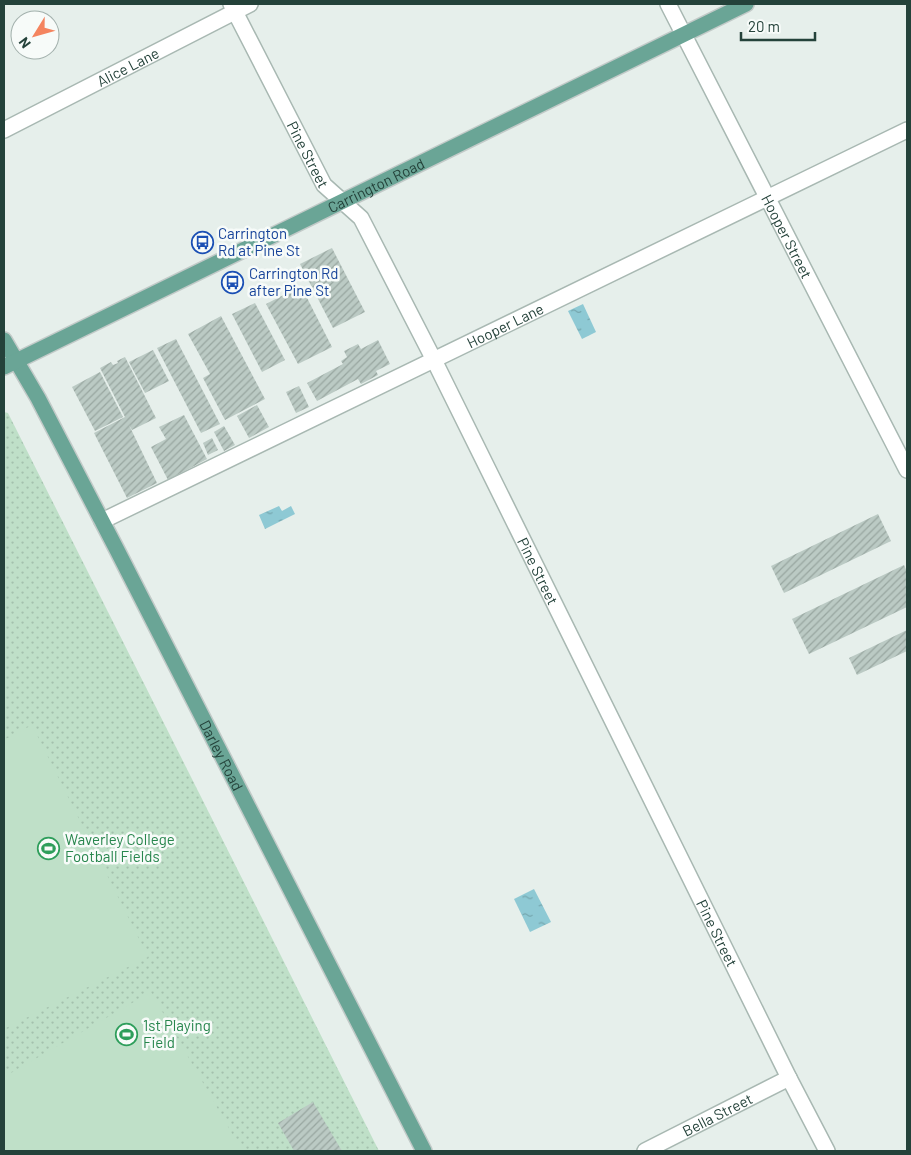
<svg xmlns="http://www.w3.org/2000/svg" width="911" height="1155" font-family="Barlow,sans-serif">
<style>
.park{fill:url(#park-dots)}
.garden{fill:#bfe0c8}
.water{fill:url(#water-ripples)}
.building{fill:url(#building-hatch)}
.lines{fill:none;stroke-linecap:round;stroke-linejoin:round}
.minor-casing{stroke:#a8b8b2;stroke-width:18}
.major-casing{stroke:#c2cac8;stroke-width:18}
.minor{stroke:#fff;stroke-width:15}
.major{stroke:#6aa596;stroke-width:15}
.labels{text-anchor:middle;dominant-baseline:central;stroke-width:5;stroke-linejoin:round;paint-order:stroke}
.street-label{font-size:15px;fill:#24423a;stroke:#f7fbf9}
.transit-label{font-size:15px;fill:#164399;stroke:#f7fbf9;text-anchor:start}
.leisure-label{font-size:15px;fill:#27864d;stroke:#f7fbf9;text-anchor:start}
</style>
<defs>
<pattern id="park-dots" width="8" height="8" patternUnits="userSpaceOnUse" patternTransform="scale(1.25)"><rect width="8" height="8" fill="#bfe0c8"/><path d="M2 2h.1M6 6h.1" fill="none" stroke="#a4c1ad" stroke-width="1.8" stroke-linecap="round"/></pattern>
<pattern id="water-ripples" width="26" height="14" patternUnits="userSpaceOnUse" patternTransform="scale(1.25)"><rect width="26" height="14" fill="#8ec9d4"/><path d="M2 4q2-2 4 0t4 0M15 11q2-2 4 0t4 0" fill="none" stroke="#74a5ad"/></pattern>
<pattern id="building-hatch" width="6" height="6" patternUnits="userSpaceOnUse" patternTransform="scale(1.25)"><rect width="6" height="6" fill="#bbcac4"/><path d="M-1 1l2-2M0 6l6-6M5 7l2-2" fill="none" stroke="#98a6a0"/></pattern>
</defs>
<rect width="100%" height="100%" fill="#e6efeb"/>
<polygon class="park" points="4,412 8,413 379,1151 4,1151"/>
<g class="garden">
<polygon points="32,725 148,957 4,1029 4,740"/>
<polygon points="151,992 242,1151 4,1151 4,1077"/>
</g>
<g class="water">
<polygon points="583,304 596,332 582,339 568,311"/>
<polygon points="279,506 282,511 291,506 295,514 265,529 259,515"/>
<polygon points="534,889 551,922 530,932 514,899"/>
</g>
<g class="building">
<polygon points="332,248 365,312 333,328 300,264"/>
<polygon points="301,286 332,347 298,364 266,304"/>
<polygon points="255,303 285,360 262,372 232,314"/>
<polygon points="221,316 265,399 225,420 203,378 210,374 188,334"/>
<polygon points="176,339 220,424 201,433 157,348"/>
<polygon points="378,340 390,364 376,371 378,375 361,384 358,379 317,401 307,383 343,364 341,361 347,357 344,351 358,344 361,349"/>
<polygon points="153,350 169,381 145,393 129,362"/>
<polygon points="125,357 156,418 132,430 129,425 157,483 127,498 94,433 125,417 100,368 111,362 113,365 118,363 117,361"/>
<polygon points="100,372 123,417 95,431 72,387"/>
<polygon points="299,386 309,407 296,413 286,392"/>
<polygon points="257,405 269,427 249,438 237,416"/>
<polygon points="184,415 207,459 168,480 151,447 166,439 159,427"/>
<polygon points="224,426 235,445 224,451 214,432"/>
<polygon points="212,438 218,450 208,455 203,443"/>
<polygon points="878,514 891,541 784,593 771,566"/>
<polygon points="904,565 907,572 907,607 809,654 792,619"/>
<polygon points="907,630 907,651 857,675 849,658"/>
<polygon points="313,1102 342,1151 294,1151 278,1123"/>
</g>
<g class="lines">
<defs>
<g id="minor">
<path id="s1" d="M231,4L324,185L361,218L434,360L789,1078L827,1151"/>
<path id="s2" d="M668,4L907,470"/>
<path id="s3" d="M4,130L250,4"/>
<path id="s4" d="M102,521L907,130"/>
<path id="s5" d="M645,1151L789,1078"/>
</g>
<g id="major">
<path id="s6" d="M4,340L38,398L117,550L424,1151"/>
<path id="s7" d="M4,367L746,4"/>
</g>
</defs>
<use href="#minor" class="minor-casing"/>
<use href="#major" class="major-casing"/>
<use href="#minor" class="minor"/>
<use href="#major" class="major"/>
</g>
<defs>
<symbol id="bus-ring" viewBox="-11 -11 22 22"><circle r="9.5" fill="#f7fbf9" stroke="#1a4fb4" stroke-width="1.5"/><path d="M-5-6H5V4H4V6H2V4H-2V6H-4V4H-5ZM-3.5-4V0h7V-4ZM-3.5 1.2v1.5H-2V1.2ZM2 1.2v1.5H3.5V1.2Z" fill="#1a4fb4"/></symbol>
<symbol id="stadium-ring" viewBox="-11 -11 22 22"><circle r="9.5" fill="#f7fbf9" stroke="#2e9e5b" stroke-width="1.5"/><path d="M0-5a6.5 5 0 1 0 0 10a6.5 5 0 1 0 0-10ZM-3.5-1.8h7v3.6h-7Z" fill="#2e9e5b"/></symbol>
</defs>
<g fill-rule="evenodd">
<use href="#bus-ring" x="190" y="230" width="25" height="25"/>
<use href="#bus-ring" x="220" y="270" width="25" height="25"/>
<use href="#stadium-ring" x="36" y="836" width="25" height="25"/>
<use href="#stadium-ring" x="114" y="1022" width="25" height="25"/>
</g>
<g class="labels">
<g class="street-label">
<text stroke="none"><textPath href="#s3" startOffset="139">Alice Lane</textPath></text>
<text stroke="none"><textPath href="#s1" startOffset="169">Pine Street</textPath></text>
<text stroke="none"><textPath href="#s7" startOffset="414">Carrington Road</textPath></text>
<text stroke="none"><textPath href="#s2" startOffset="261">Hooper Street</textPath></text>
<text stroke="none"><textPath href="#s4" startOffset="448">Hooper Lane</textPath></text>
<text stroke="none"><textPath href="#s1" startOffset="648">Pine Street</textPath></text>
<text stroke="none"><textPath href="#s6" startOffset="469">Darley Road</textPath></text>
<text stroke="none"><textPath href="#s1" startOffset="1052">Pine Street</textPath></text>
<text stroke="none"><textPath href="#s5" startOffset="81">Bella Street</textPath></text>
</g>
<g class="transit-label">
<text x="218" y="233">Carrington<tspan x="218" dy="17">Rd at Pine St</tspan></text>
<text x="249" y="273">Carrington Rd<tspan x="249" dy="17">after Pine St</tspan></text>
</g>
<g class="leisure-label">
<text x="65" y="839">Waverley College<tspan x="65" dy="17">Football Fields</tspan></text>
<text x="143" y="1025">1st Playing<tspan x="143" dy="17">Field</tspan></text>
</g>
</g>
<rect width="911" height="1155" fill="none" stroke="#24423a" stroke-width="10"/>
<g transform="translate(35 35) rotate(233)"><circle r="24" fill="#f7fbf9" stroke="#a3b1ad"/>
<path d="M0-4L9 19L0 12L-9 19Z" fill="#f4845f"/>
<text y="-8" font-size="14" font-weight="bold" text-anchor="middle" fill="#24423a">N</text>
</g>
<path d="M741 32v8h74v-8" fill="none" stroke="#24423a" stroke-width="2.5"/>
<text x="748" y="32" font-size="15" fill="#24423a" stroke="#f7fbf9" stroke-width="4" paint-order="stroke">20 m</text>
</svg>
